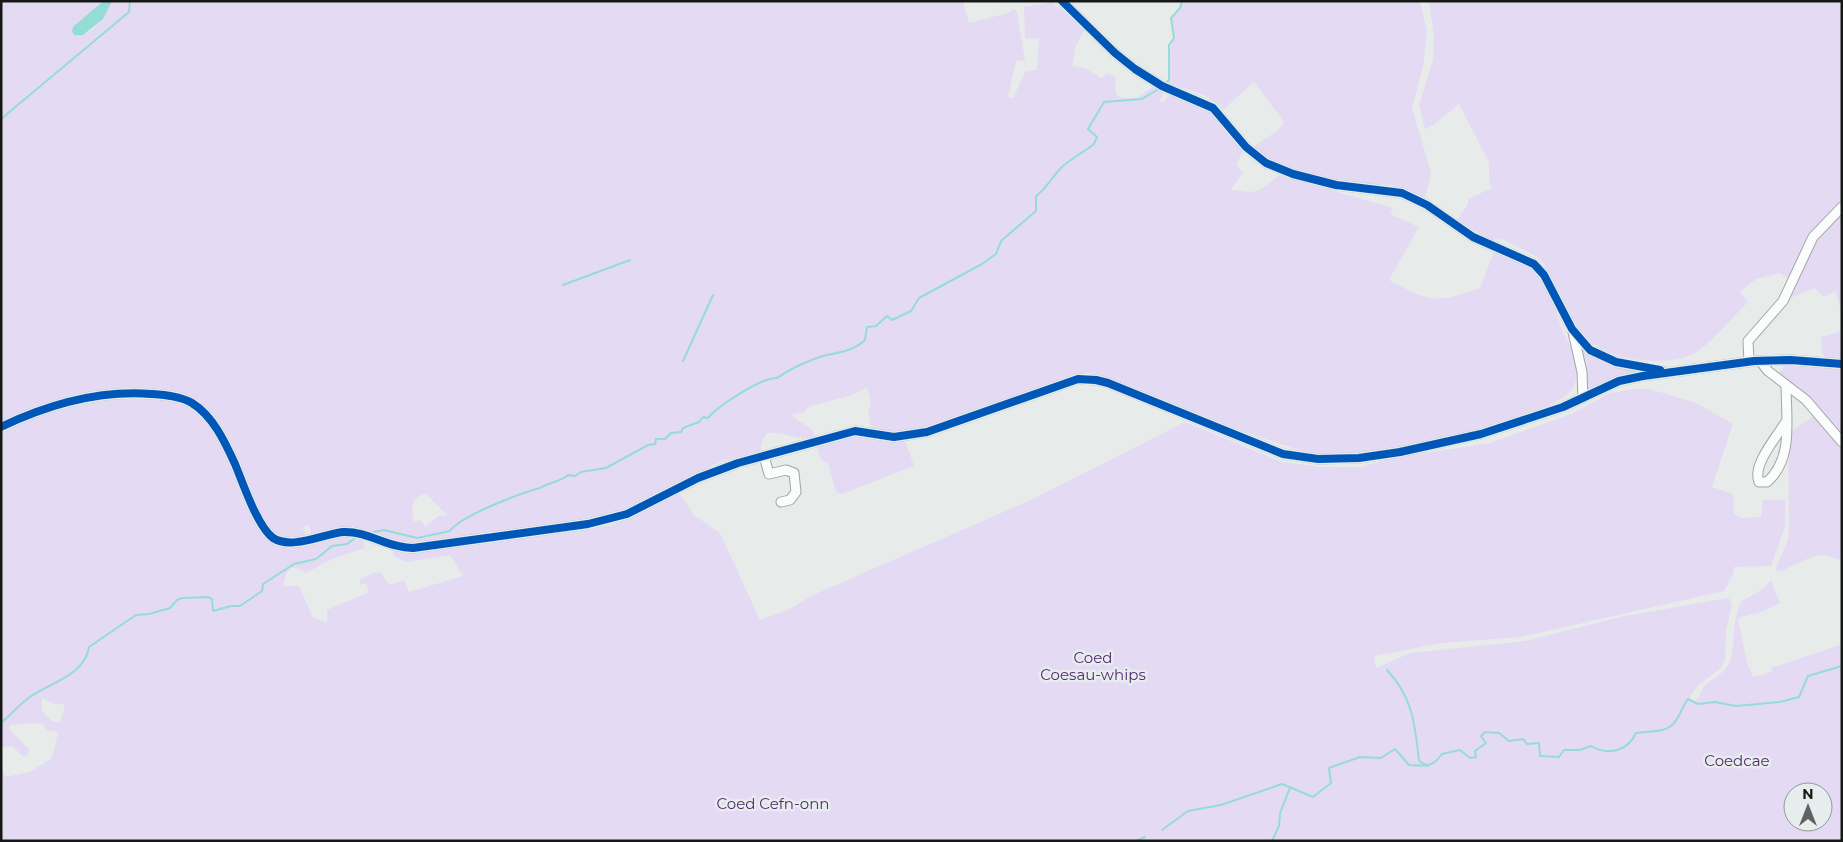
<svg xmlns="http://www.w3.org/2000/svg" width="1843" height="842" font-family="Montserrat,sans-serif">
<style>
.green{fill:#e5daf3;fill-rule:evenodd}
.water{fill:#94ddd7}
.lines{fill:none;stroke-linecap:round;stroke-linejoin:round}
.stream{stroke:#94ddd7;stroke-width:2}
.minor-casing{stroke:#a1a4a4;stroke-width:11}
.minor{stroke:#fbfcfc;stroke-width:9}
.cycleway-casing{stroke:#e6edec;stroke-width:11}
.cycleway{stroke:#0057b8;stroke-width:8}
.labels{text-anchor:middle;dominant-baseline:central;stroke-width:5;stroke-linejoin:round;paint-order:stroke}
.park-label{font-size:15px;fill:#542973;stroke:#e6edec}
</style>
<rect width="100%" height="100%" fill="#e7eceb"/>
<g class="green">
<path d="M1,1H103L97,5L77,35C97,35 102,14 112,1H963L969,23L1008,13L1014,9L1017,12L1025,60L1016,61L1008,97L1013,98L1025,72L1037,70L1039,39L1025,38L1024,7L1052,2L1085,30L1076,45L1072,66L1087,69L1101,78L1107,74L1115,76L1116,93L1121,98H1136L1157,84L1166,88L1160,101L1163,102L1171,93L1206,107L1218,117L1244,149L1236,165L1243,173L1231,189C1257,195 1259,192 1279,175L1393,208L1390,214L1419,227L1389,280C1430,302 1436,304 1480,288L1494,252C1532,266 1539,268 1555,307C1558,315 1559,324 1563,332C1571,348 1582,367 1574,386C1559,420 1361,463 1324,456C1292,450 1262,437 1231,427C1202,417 1174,407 1145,396C1128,389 1112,378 1093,373L1077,374L920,430L904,433L886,432L871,428L868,411L871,403L867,388L852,395L811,406L805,409V412L790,415L813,430L815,437C799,442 785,431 767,433C762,441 758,447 764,456L738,463L735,458L722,461C691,475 662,495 630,508C578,530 515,530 460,537V544L557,534L612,525L679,493L694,515L720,533L760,620L790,609L813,595L1033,499L1185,422L1282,462L1323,467H1361L1393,458L1490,443L1574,413L1609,393L1634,389H1650L1696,403L1733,424L1712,487L1733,494L1734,513L1741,518L1761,517L1763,500H1785V527L1771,566L1734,567L1733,574L1724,591L1521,637L1442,643L1374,656L1376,668L1410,653L1525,641L1624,616L1729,598L1732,605L1726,630L1725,661L1720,669L1698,685L1688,699L1694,702C1701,697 1700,691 1704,686C1712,678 1722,676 1728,665C1738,645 1729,623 1742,601L1763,589L1771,580L1780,603L1761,612L1740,617L1738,620L1748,666L1753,677L1772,672L1771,668L1842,644V841H1V766L5,777L30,772L52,758L58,732L47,730L43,724C34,722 19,724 10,726V730L29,749L28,756L24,757L13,747H1ZM426,494L447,515L438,516L425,527L421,520L414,522C411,509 411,496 426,494ZM308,525L312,534C341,529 349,526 377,536C385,539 392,541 398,547L393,550L394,556L407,562L450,555L463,576L409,592L404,580L389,585L381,573L376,572L360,579V585L366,583L369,592L327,610V622L313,618L299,586H283L286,574L291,568H297L306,573L332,559L365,548L364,541L341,537L303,546L297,537L306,535L303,527ZM42,698L54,704H65L60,723L52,721L42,711ZM1793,792H1823V822H1793Z"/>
<path d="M1182,1H1420L1427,31L1423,67L1412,108L1431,173L1425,199C1414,194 1402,187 1390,185C1384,184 1377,185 1371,185C1335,182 1277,175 1254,146L1277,131L1284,122L1254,82L1224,109L1204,95L1166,82L1169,80C1171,66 1167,49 1174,38L1171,18L1180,8Z"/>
<path d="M1429,1H1842V201L1789,280L1780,273L1756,279L1740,292L1748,302C1733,317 1711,344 1693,354C1664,368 1603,360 1583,334C1567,313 1557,287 1544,264L1537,257L1502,239L1491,240L1457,220L1468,204V199L1492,188L1489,181V162L1459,104L1433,125L1425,129L1419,105L1433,60L1434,36Z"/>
<polygon points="1842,211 1842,317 1836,291 1824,297 1815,288 1788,299 1809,247"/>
<polygon points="1842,331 1842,362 1826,359 1822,353 1821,337"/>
<polygon points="1581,347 1594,356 1650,373 1615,378 1588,391 1586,360"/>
<polygon points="1786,363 1842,368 1842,436 1810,399 1779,373"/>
<path d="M1815,415L1842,449V558L1838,560C1817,546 1799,566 1777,572L1776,568L1788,540L1789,526L1788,434Z"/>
<polygon points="854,435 904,437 914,466 842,494 836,492 828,463 821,460 817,445"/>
</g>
<polygon class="water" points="103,1 112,1 103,19 83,35 74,35 72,31 73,27"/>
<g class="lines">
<g class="stream">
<polyline points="1164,85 1169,80 1169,45 1174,38 1171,18 1180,8 1182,1"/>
<polyline points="1,119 129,12 130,1"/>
<polyline points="563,285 630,260"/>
<polyline points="683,361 713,295"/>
<path d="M368,533L384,530L417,538L450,531C460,516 521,493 540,488C550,482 560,482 568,475L575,476L581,472L606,468L648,445L655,444L656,439H665L671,433L681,432L683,428L699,422L703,417L708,418C718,406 762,377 777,378C790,369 807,361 823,356C839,352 852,352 865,340L867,327L876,326L887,316L892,320L911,311L919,298L982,264L996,254L1001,241L1036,211V196C1047,188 1052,177 1061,168C1071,158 1083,153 1094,144L1097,137L1088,129L1104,102L1142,99L1160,88"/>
<path d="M1387,670C1413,698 1415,724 1419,761L1428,766"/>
<path d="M1,723C12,714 18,705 30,697C50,683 85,675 89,647L136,615L149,614L170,608L177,600L182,598L208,597L212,599L213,611L231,606H240L262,591L263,584L294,564L316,559L332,546L347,544L356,537"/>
<path d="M1162,830L1188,811L1221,805L1282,784L1313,797L1331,783L1329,768L1360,757L1381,758L1395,749L1409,765C1425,766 1432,768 1442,754L1460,750L1470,758L1476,757L1475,751L1486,743L1481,736L1485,732L1499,733L1509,741L1523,739L1527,744L1539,743L1540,756L1559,757L1564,750H1580L1591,746C1608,756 1628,751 1636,733C1647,731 1667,733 1674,723C1680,716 1682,707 1688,699L1698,704L1715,702L1736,706L1780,702L1799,697L1808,676L1842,666"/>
<polyline points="1136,841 1145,837"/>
<polyline points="1272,841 1279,826 1280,813 1290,788"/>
</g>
<defs>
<g id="minor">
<polyline points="1062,1 1115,53 1135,69 1162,86 1213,108 1246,147 1266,163 1293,174 1336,185 1402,193 1427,205 1473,237 1534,264 1544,275 1572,329 1590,350 1616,362 1662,371"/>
<polyline points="1573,332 1582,372 1583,398"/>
<polyline points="1749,361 1748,341 1783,301 1813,237 1842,207"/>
<polyline points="1761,362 1768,371 1806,400 1842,442"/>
<path d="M1785,423C1776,438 1752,465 1759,482H1767C1794,459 1786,417 1786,385"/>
<path d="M1,427C49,404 98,390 151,394C164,395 180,396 192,403C213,416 225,442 235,464C243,483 257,526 273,538C292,550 323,534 343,532C368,531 388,548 413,548L588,524L627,514L698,478L738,463L855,431L894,437L927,432L1078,379L1096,380L1108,383L1283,454L1318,459L1359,458L1400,452L1481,434L1563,407L1619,381L1643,376L1754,361L1791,360L1842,364"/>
<polyline points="764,456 769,474 786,470 794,473 796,492 790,500 781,502"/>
</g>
</defs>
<use href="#minor" class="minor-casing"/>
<use href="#minor" class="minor"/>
<defs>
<g id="cycleway">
<polyline points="1062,1 1115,53 1135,69 1162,86 1213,108 1246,147 1266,163 1293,174 1336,185 1402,193 1427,205 1473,237 1534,264 1544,275 1572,329 1590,350 1616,362 1660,370"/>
<path d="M1,427C49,404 98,390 151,394C164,395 180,396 192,403C213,416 225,442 235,464C243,483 257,526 273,538C292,550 323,534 343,532C368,531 388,548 413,548L588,524L627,514L698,478L738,463L855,431L894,437L927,432L1078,379L1096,380L1108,383L1283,454L1318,459L1359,458L1400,452L1481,434L1563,407L1619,381L1643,376L1754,361L1791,360L1842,364"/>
</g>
</defs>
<use href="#cycleway" class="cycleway-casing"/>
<use href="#cycleway" class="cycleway"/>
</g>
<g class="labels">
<g class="park-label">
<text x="1093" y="657">Coed<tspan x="1093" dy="17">Coesau-whips</tspan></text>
<text x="1737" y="760">Coedcae</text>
<text x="773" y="803">Coed Cefn-onn</text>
</g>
</g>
<rect width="1843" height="842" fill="none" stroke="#161818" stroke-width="5"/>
<g transform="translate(1808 807)"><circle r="24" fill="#e6edec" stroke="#939897"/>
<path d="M0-4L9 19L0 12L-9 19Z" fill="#5f6262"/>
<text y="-8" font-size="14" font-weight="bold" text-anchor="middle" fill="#161818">N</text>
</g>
</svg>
